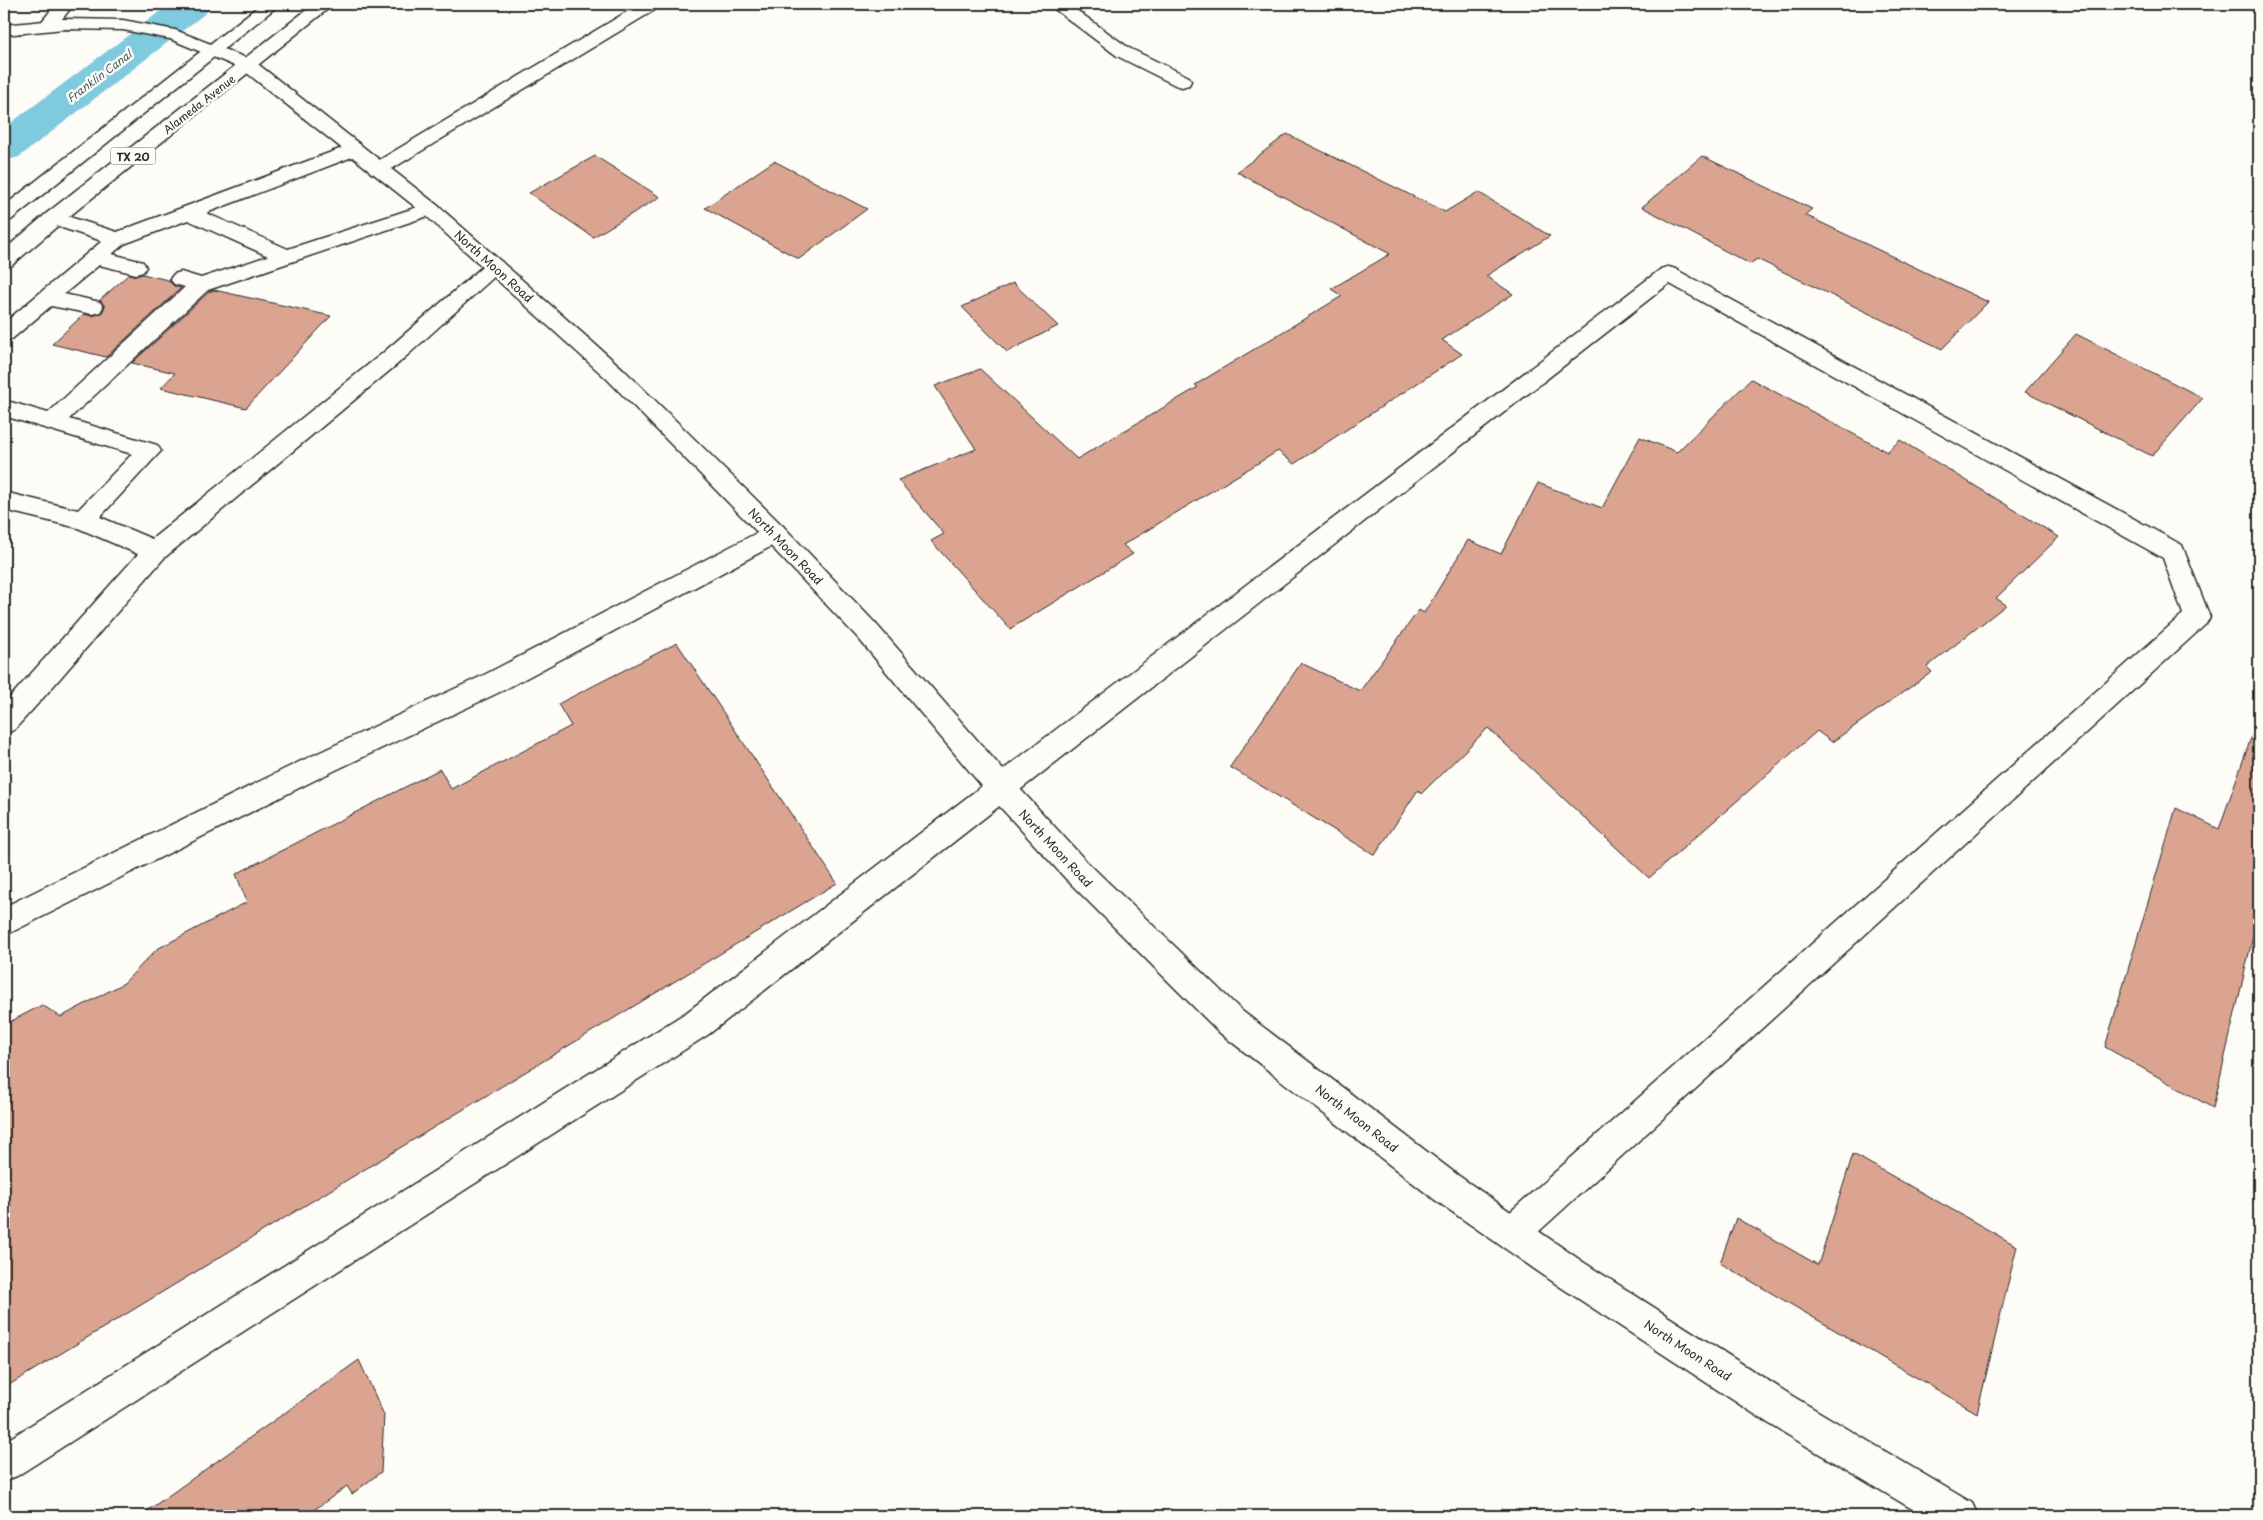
<svg xmlns="http://www.w3.org/2000/svg" width="2263" height="1520" font-family="'Playpen Sans',sans-serif">
<style>
.lines{fill:none;stroke-linecap:round;stroke-linejoin:round}
.canal{fill:#80cae0;fill-rule:evenodd}
.building{fill:#daa491;stroke:#2b2b2b}
.service-casing{stroke:#2b2b2b;stroke-width:3}
.minor-casing{stroke:#2b2b2b;stroke-width:3}
.tertiary-casing{stroke:#2b2b2b;stroke-width:3}
.primary-casing{stroke:#2b2b2b;stroke-width:3}
.service{fill:#fdfcf7;fill-rule:evenodd}
.minor{fill:#fdfcf7;fill-rule:evenodd}
.tertiary{fill:#fdfcf7;fill-rule:evenodd}
.primary{fill:#fdfcf7;fill-rule:evenodd}
.labels{text-anchor:middle;dominant-baseline:central;stroke-width:5;stroke-linejoin:round;paint-order:stroke}
.far-water-label{font-size:11px;font-style:italic;fill:#445b61;stroke:#fdfcf7}
.far-street-label{font-size:11px;fill:#2b2b2b;stroke:#fdfcf7}
.shield{fill:#fdfcf7;stroke:#6a6a68;stroke-width:1}
.shield-label{font-size:11px;font-weight:bold;fill:#2b2b2b}
.street-label{font-size:12px;fill:#2b2b2b;stroke:#fdfcf7}
</style>
<rect width="100%" height="100%" fill="#fdfcf7"/>
<filter id="ink" filterUnits="userSpaceOnUse"><feTurbulence type="fractalNoise" baseFrequency=".02" numOctaves="2"/><feDisplacementMap in="SourceGraphic" scale="10" xChannelSelector="R" yChannelSelector="G"/><feConvolveMatrix kernelMatrix="1 2 1 2 8 2 1 2 1" color-interpolation-filters="sRGB"/></filter>
<g filter="url(#ink)">
<g class="lines">
<polygon class="canal" points="170,4 213,4 207,12 19,157 4,161 4,128"/>
</g>
<g class="building">
<polygon points="1287,134 1445,212 1478,192 1550,236 1486,276 1513,294 1442,340 1462,354 1294,464 1278,451 1123,545 1133,554 1010,629 931,541 944,534 898,480 976,449 935,386 980,369 1077,459 1198,387 1195,385 1342,296 1331,289 1390,254 1237,172"/>
<polygon points="595,156 660,197 593,237 529,193"/>
<polygon points="1702,156 1812,209 1805,215 1988,302 1942,349 1757,259 1750,264 1642,207"/>
<polygon points="774,161 867,209 799,259 705,208"/>
<polygon points="129,274 136,276 142,274 168,280 174,286 181,288 106,357 52,344 84,314 92,316 102,313 105,306 100,300"/>
<polygon points="1013,283 1058,326 1007,352 962,307"/>
<polygon points="214,290 331,316 246,408 161,388 175,373 132,363 209,292"/>
<polygon points="2076,334 2203,398 2152,456 2025,392"/>
<polygon points="1751,379 1887,452 1900,440 2059,537 1996,598 2006,605 1927,667 1932,672 1832,742 1817,731 1649,878 1488,728 1421,794 1418,790 1375,855 1230,767 1301,663 1360,691 1419,610 1424,613 1468,540 1501,554 1538,483 1602,508 1640,437 1677,452"/>
<polygon points="677,643 837,883 4,1388 4,1025 42,1005 61,1017 124,983 157,949 247,902 236,874 440,769 451,789 571,726 558,704"/>
<polygon points="2252,735 2259,736 2259,910 2213,1108 2105,1047 2176,808 2219,829"/>
<polygon points="1853,1154 2017,1246 1977,1413 1720,1263 1736,1218 1818,1265"/>
<polygon points="359,1360 384,1415 381,1472 352,1494 347,1486 306,1516 140,1516"/>
</g>
<g class="lines">
<defs>
<g id="service">
<polygon points="56,4 74,4 54,29 42,29 39,25"/>
<polygon points="640,4 661,4 658,8 385,173 378,175 371,173 368,169 371,165"/>
<polygon points="1048,4 1068,4 1129,48 1189,77 1191,81 1189,85 1182,87 1175,85 1117,56"/>
<polygon points="353,144 360,146 363,150 360,154 206,213 288,249 430,203 437,205 440,209 437,213 208,290 69,419 157,445 161,451 100,517 152,539 384,352 488,262 495,260 502,262 505,267 400,362 164,558 43,698 14,730 4,733 4,704 138,554 78,528 4,510 4,492 78,510 132,454 4,416 4,400 48,413 185,287 174,284 170,279 174,274 181,272 201,278 268,256 188,220 124,244 112,254 143,262 146,267 143,272 136,274 99,265 64,294 100,302 103,307 100,312 92,314 51,306 12,339 4,341 4,323 102,241 47,223 44,218 47,213 54,212 117,232"/>
<polygon points="1668,267 1675,269 2182,545 2210,617 2206,624 1524,1245 1512,1250 1500,1245 1495,1233 1500,1221 2183,614 2163,558 1661,279 1658,274 1661,269"/>
<polygon points="774,524 783,526 786,533 783,540 502,691 319,778 4,936 4,907 299,762 484,675"/>
<polygon points="1001,776 1011,779 1015,788 1011,797 709,1034 17,1476 4,1481 4,1442 687,1012 991,779"/>
</g>
<polygon id="minor" points="1668,267 1675,269 1678,274 1675,279 1011,797 1001,800 991,797 987,788 991,779 1661,269"/>
<polygon id="tertiary" points="64,19 123,20 175,30 254,61 437,205 623,369 783,526 876,624 1011,779 1085,860 1242,1011 1459,1176 1583,1262 1794,1397 1972,1503 1978,1516 1924,1516 1768,1423 1559,1286 1435,1200 1220,1033 1065,878 991,797 858,638 765,540 607,379 423,213 242,69 170,39 123,30 64,29 4,35 4,25"/>
<g id="primary">
<polygon points="261,4 280,4 11,220 4,222 4,206"/>
<polygon points="314,4 334,4 61,223 11,266 4,268 4,250 47,213"/>
</g>
</defs>
<use href="#service" class="service-casing"/>
<use href="#minor" class="minor-casing"/>
<use href="#tertiary" class="tertiary-casing"/>
<use href="#primary" class="primary-casing"/>
<use href="#service" class="service"/>
<use href="#minor" class="minor"/>
<use href="#tertiary" class="tertiary"/>
<use href="#primary" class="primary"/>
</g>
</g>
<g class="labels">
<g class="far-water-label">
<text transform="translate(99 76) rotate(-37)">Franklin Canal</text>
</g>
<g class="far-street-label">
<text transform="translate(199 104) rotate(-38)">Alameda Avenue</text>
</g>
<rect class="shield" x="110.5" y="147.5" width="45" height="17" rx="4"/>
<g class="shield-label">
<text x="133" y="156">TX 20</text>
</g>
<g class="street-label">
<text transform="translate(494 266) rotate(42)">North Moon Road</text>
<text transform="translate(786 546) rotate(46)">North Moon Road</text>
<text transform="translate(1056 848) rotate(47)">North Moon Road</text>
<text transform="translate(1357 1118) rotate(38)">North Moon Road</text>
<text transform="translate(1688 1350) rotate(33)">North Moon Road</text>
</g>
</g>
<rect width="2263" height="1520" fill="none" stroke="#fdfcf7" stroke-width="20"/>
<rect x="10" y="10" width="2243" height="1500" fill="none" stroke="#2b2b2b" stroke-width="2" filter="url(#ink)"/>
</svg>
